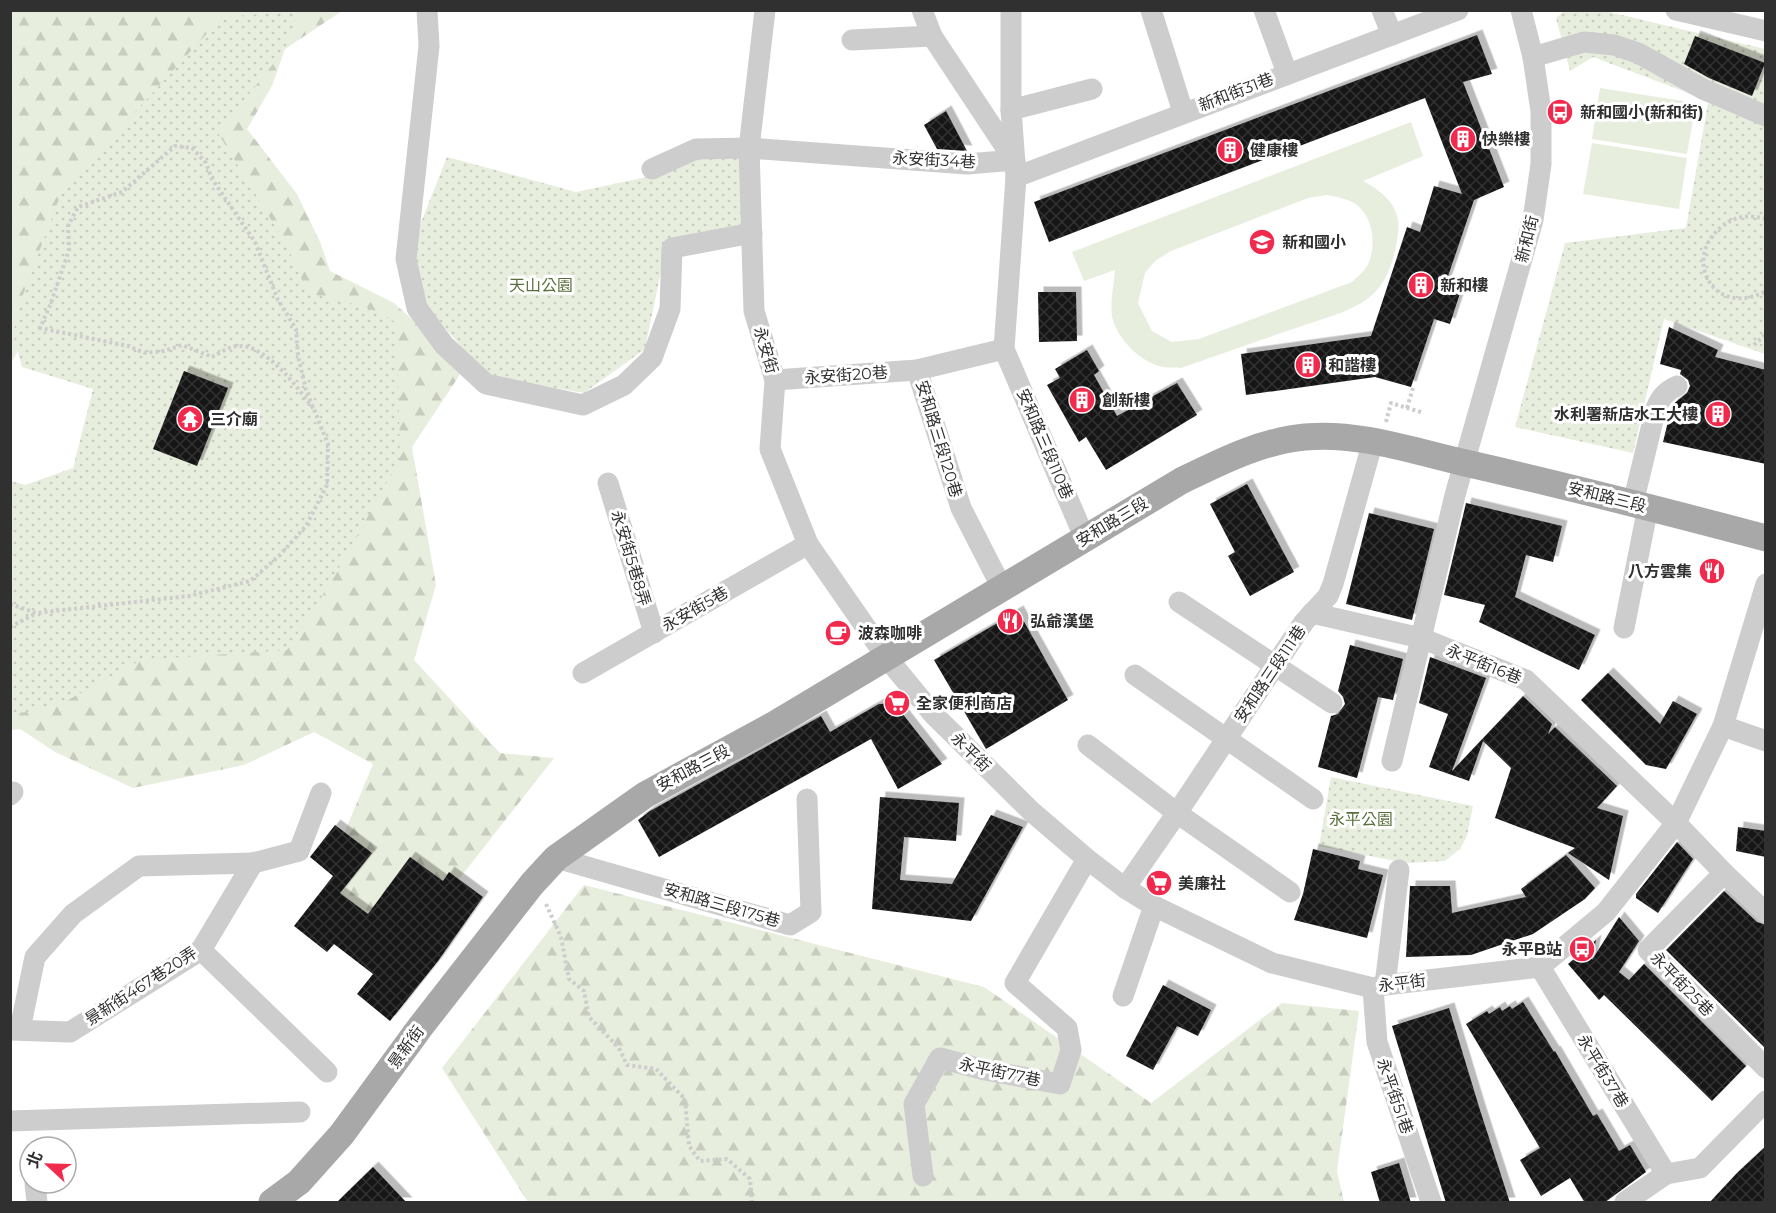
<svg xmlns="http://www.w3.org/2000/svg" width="1776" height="1213" font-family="Montserrat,'Noto Sans TC',sans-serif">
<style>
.grass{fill:#e8eedd;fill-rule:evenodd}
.forest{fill:url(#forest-firs)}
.park{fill:url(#park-dots)}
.building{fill:url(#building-cross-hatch);filter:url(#shadow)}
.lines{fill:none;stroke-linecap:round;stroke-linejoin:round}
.path{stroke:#cdcdcd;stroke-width:4;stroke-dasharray:3 3;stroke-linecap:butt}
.minor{stroke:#cdcdcd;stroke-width:21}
.major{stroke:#a8a8a8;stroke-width:27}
.labels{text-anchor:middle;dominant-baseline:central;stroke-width:6;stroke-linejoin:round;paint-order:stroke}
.street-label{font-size:16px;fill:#303030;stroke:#fff}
.poi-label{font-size:16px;font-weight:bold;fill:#303030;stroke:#fff;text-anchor:start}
.park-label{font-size:16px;fill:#596f3a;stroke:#fff}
</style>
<defs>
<pattern id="forest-firs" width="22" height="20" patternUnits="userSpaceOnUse" patternTransform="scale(1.5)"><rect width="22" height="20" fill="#e8eedd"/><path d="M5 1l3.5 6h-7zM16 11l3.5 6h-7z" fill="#c7ccbe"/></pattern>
<pattern id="park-dots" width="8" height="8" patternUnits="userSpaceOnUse" patternTransform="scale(1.5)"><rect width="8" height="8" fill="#e8eedd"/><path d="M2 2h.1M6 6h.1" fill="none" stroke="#c7ccbe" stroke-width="1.8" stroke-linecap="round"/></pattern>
<pattern id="building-cross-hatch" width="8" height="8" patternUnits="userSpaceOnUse" patternTransform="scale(1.5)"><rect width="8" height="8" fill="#171717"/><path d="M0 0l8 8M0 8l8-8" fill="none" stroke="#303030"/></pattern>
<filter id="shadow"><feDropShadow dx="5.5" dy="-5.5" stdDeviation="0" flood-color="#0004"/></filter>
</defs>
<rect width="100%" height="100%" fill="#fff"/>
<g class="grass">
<polygon points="1600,88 1696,103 1687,154 1592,139"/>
<path d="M1411,122L1423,156L1363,181C1384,192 1402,208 1398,234C1395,257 1387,286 1367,299C1348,313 1321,319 1299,327C1260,340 1221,354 1181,368C1175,367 1169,368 1163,367C1141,363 1116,338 1112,316C1110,301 1114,284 1115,270L1084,281L1072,252ZM1327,195C1337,197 1350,199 1358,206C1374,220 1376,246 1368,264C1365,271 1357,277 1352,282L1199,339L1172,342L1152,331L1138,303L1145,273L1155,261L1171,251L1308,198Z"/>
<polygon points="1592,143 1687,158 1679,209 1583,194"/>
</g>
<g class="forest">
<polygon points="11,11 342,11 285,49 272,86 247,129 297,194 321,244 330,271 394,303 465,367 412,447 436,585 414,660 500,753 554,758 394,962 346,924 331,865 373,764 314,732 244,765 133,788 55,752 20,729 11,730 11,507 157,485 56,287 11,363"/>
<polygon points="584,885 984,987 1151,1103 1282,1003 1359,1011 1337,1171 1344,1202 528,1202 442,1068"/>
</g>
<g class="park">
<polygon points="300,11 285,49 218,133 286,244 308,293 366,307 397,323 400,459 330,584 287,650 141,660 68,700 30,712 11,713 11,481 25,485 73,468 93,389 22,367 13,333 23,295 61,193 222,17"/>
<polygon points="1564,11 1605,11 1765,49 1765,122 1593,57 1570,71 1556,18"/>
<polygon points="1708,103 1765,125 1765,354 1664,319 1633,453 1515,427 1565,243 1686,228"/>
<polygon points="685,155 743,158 744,228 667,242 645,349 584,393 487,376 425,305 415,260 420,225 447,157 576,192 652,176"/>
<polygon points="1331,777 1473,806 1467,836 1460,849 1445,861 1406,863 1319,846"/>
</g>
<g class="building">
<polygon points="1477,35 1492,74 1463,82 1504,187 1474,200 1446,282 1462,287 1450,324 1434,319 1411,387 1375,377 1246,395 1241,354 1371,336 1407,227 1420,232 1434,186 1462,194 1425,98 1049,242 1034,202"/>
<polygon points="1695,36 1765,63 1752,96 1709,78 1684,64"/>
<polygon points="946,111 967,151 937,149 924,125"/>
<polygon points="1038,292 1076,292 1077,341 1039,342"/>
<polygon points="1669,327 1718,350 1715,357 1766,370 1766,464 1663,442 1672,405 1687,393 1690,386 1688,380 1680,374 1681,370 1660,364"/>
<polygon points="1087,350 1099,371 1094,375 1117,416 1177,383 1197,415 1106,470 1086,437 1079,442 1047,385 1060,378 1055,369"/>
<polygon points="184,371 228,388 197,466 153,449"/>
<polygon points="1247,484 1294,572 1250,596 1228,556 1235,552 1210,504"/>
<polygon points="1466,503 1562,526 1553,562 1526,555 1515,597 1595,635 1579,670 1479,622 1485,605 1444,595"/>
<polygon points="1369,513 1434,529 1412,620 1346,604"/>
<polygon points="1018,611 1068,700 986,749 934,660"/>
<polygon points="1350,645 1403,659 1393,700 1378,697 1357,778 1318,767 1331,716 1338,714 1345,704 1343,697 1338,691"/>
<polygon points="1430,657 1486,678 1452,771 1523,696 1552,724 1548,734 1555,727 1617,786 1597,808 1623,816 1609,880 1568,853 1575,848 1495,818 1511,768 1483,741 1469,781 1429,767 1448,714 1419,703"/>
<polygon points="1608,673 1660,724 1673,701 1697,714 1666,769 1646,765 1581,700"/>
<polygon points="894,703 942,764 898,789 871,739 659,857 638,820 650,811 821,716 830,732 879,704"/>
<polygon points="880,797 959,803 956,841 904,837 900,880 952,884 991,815 1023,827 971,921 872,909"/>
<polygon points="335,825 372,853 340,893 368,914 410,857 443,881 449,872 483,897 438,961 390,1021 357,994 373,974 334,944 327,952 294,926 333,876 310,857"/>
<polygon points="1738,827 1766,831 1766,857 1736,851"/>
<polygon points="1677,842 1693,859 1658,913 1636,898 1636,894"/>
<polygon points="1313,849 1360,861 1358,869 1383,875 1367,938 1294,920 1303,894"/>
<polygon points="1566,855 1595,888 1585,899 1533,934 1471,955 1406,957 1410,886 1450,886 1452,913 1526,897 1521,889"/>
<polygon points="1724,891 1757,922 1766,925 1766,1045 1764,1047 1666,950"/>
<polygon points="1619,917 1639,941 1619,972 1629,980 1644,964 1746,1066 1712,1101 1604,995 1599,1000 1568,964 1596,940 1592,960"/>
<polygon points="1163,985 1211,1010 1198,1036 1177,1026 1153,1070 1126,1056"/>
<polygon points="1523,1002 1554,1052 1555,1051 1593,1116 1597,1114 1619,1151 1630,1145 1646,1172 1604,1203 1585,1203 1570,1178 1541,1196 1520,1160 1540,1148 1466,1024 1487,1011 1489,1014 1500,1007 1502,1011 1510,1006 1512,1009"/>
<polygon points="1449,1008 1480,1110 1510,1203 1446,1203 1429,1147 1392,1026"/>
<polygon points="1766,1146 1766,1203 1709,1203 1737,1173"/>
<polygon points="1399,1163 1411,1203 1380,1203 1371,1172"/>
<polygon points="373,1167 407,1203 336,1203"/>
</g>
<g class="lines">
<g class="path">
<path d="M1766,219C1750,215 1739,215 1725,224C1679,256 1713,320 1766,291"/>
<polyline points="1754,345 1766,334"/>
<polyline points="1407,408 1413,388"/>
<polyline points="1386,422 1391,403 1424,413"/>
<path d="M10,604L36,613L189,596L250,581L279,556L306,526L327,485L328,444L306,390L298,356L296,329L278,300L255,242L212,179L206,163L192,148L175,146L122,192L78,207L68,226L69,250L51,303L40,328L128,346L145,353L164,351L182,345L212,357C220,353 229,346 238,346C266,344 300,390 315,411"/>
<polyline points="10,627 35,614"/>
<polyline points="546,904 561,937 569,979 584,991 589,1017 619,1048 627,1065 656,1069 685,1099 689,1146 700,1161 727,1159 750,1179 752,1202"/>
</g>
<g class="minor">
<polyline points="427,10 429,46 406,259 417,308 444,345 486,384 583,405 624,385 652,358 670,309 672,248 752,233"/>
<polyline points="765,10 749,148 754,311 775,380 770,449 808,544 887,658 934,715 1031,811 1087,859 1125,888 1154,906 1272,963 1373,988 1385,985 1540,967 1606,912 1676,823 1723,726 1766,584"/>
<polyline points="922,10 932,36 1014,160"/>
<polyline points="1011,10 1011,110 1016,177 1004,349 1085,539"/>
<polyline points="1151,10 1183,112"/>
<polyline points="1264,10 1287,73"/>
<polyline points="1382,10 1392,35"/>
<polyline points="1676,10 1766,31"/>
<polyline points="852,40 932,36"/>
<polyline points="1533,57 1584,42 1614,45 1638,53 1703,89 1766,116"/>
<polyline points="1011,110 1092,89"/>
<polyline points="652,169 696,149 749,148 967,164 1015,160"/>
<polyline points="1016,177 1458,10"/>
<polyline points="917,370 961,508 1002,588"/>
<polyline points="775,380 917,370 1004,349"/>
<polyline points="608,483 654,633"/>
<path d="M1633,503L1656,408C1661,397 1666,391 1677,386"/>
<polyline points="1179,602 1332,703"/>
<polyline points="1312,613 1421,638 1526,680 1676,823 1724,873 1766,913"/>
<polyline points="1624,628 1648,507"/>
<polyline points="583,673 808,544"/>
<polyline points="1135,675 1313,799"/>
<polyline points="1723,726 1766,741"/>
<polyline points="1088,745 1177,813 1290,892"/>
<polyline points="1392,761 1455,495 1533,220 1541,164 1541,111 1533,57 1521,10"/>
<polyline points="10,795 13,792"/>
<polyline points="556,858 790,925 811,912 807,799"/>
<polyline points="1724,873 1648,950 1766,1068"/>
<polyline points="1125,888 1177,813 1304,622 1328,596 1333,584 1373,441"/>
<polyline points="201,950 327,1072"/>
<polyline points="1540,967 1666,1174"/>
<polyline points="1385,985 1399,870"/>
<polyline points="1373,988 1377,1042 1431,1202"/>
<polyline points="1123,996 1154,906"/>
<polyline points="20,1029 35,957 73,914 139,866 253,863"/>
<polyline points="10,1030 70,1032 201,950 253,863 299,851 321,793"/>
<polyline points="10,1121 300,1112"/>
<polyline points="923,1176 914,1104 940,1058 985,1070 1060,1084 1071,1050 1067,1028 1015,983 1087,859"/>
<polyline points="35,1183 37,1202"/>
<polyline points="1625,1202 1666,1174 1700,1168 1766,1101"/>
</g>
<path class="major" d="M272,1202L299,1182L342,1134L421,1026L532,884L556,858L645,795L775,724L1181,481C1220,462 1261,441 1305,437C1357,432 1410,450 1461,462C1563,485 1664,511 1766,538"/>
</g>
<defs>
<symbol id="bus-disc" viewBox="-11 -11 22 22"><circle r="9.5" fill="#f0294d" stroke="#fff"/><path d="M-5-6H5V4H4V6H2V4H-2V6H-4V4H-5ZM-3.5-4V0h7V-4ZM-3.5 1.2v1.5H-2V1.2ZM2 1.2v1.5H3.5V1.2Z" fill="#fff"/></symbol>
<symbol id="building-disc" viewBox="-11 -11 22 22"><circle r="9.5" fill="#f0294d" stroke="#fff"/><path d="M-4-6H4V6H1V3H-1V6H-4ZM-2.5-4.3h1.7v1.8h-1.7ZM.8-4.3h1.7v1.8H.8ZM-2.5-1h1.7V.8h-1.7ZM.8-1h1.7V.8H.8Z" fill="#fff"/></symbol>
<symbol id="school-disc" viewBox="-11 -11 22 22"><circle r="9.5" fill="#f0294d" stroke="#fff"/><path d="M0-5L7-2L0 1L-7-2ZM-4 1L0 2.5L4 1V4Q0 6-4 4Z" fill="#fff"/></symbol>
<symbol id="temple-disc" viewBox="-11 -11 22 22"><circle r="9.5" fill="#f0294d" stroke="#fff"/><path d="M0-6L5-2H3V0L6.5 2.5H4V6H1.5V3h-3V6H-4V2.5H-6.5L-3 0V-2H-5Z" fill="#fff"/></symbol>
<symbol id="restaurant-disc" viewBox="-11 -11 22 22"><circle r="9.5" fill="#f0294d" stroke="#fff"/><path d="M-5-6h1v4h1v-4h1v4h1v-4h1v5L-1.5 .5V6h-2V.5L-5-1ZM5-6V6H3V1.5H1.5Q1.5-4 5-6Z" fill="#fff"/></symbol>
<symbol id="cafe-disc" viewBox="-11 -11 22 22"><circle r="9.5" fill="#f0294d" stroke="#fff"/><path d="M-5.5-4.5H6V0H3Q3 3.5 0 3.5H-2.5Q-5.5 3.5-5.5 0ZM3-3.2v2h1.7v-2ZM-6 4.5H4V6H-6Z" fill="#fff"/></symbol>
<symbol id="supermarket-disc" viewBox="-11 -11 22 22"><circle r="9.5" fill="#f0294d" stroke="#fff"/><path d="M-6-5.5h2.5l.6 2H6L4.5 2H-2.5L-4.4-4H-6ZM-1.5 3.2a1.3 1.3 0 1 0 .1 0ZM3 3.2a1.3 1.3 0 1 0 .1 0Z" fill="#fff"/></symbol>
</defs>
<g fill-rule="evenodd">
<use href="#bus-disc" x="1545" y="97" width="30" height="30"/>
<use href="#building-disc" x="1448" y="124" width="30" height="30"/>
<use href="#building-disc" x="1215" y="135" width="30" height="30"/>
<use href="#school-disc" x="1247" y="227" width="30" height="30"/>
<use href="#building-disc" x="1406" y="270" width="30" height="30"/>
<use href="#building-disc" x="1293" y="350" width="30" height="30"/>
<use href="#building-disc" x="1067" y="385" width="30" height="30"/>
<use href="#building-disc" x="1703" y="399" width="30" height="30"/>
<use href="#temple-disc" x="175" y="404" width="30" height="30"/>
<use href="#restaurant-disc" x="1697" y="556" width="30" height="30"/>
<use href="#restaurant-disc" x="995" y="606" width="30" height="30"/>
<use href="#cafe-disc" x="823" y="618" width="30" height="30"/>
<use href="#supermarket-disc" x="882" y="688" width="30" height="30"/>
<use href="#supermarket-disc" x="1144" y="868" width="30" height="30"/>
<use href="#bus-disc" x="1567" y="934" width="30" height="30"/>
</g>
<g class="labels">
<g class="street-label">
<text transform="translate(1236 92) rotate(-21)">新和街31巷</text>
<text transform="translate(934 160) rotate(3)">永安街34巷</text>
<text transform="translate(1527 239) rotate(-76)">新和街</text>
<text transform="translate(766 350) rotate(74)">永安街</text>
<text transform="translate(846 375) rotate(-4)">永安街20巷</text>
<text transform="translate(939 439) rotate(73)">安和路三段120巷</text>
<text transform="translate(1045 444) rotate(67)">安和路三段110巷</text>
<text transform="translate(1607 497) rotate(14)">安和路三段</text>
<text transform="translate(1112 522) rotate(-31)">安和路三段</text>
<text transform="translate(631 558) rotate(73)">永安街5巷8弄</text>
<text transform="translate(695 609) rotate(-30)">永安街5巷</text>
<text transform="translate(1484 664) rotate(22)">永平街16巷</text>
<text transform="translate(1270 674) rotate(-56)">安和路三段111巷</text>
<text transform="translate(971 752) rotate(45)">永平街</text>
<text transform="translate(693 768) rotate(-28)">安和路三段</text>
<text transform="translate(722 905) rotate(16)">安和路三段175巷</text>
<text transform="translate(1402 983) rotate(-7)">永平街</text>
<text transform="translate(1682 984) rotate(46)">永平街25巷</text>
<text transform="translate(141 986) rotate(-33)">景新街467巷20弄</text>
<text transform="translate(406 1047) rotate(-54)">景新街</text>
<text transform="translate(1603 1071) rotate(59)">永平街37巷</text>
<text transform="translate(1000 1072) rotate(12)">永平街77巷</text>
<text transform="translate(1395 1096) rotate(71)">永平街51巷</text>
</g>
<g class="poi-label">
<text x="1580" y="112">新和國小(新和街)</text>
<text x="1482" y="139">快樂樓</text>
<text x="1250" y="150">健康樓</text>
<text x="1282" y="242">新和國小</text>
<text x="1440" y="285">新和樓</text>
<text x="1328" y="365">和諧樓</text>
<text x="1102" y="400">創新樓</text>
<text x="1698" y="414" text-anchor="end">水利署新店水工大樓</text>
<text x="210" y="419">三介廟</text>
<text x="1692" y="571" text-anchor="end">八方雲集</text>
<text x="1030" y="621">弘爺漢堡</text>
<text x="858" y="633">波森咖啡</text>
<text x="916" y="703">全家便利商店</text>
<text x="1178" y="883">美廉社</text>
<text x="1562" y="949" text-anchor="end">永平B站</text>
</g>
<g class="park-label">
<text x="541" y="285">天山公園</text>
<text x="1361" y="819">永平公園</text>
</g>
</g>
<rect width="1776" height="1213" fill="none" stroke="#303030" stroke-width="24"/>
<g transform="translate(48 1165) rotate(292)"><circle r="28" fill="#ffffff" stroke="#acacac" stroke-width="1.5"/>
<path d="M0-4.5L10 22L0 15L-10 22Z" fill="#f0294d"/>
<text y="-9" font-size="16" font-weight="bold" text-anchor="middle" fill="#303030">北</text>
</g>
</svg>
